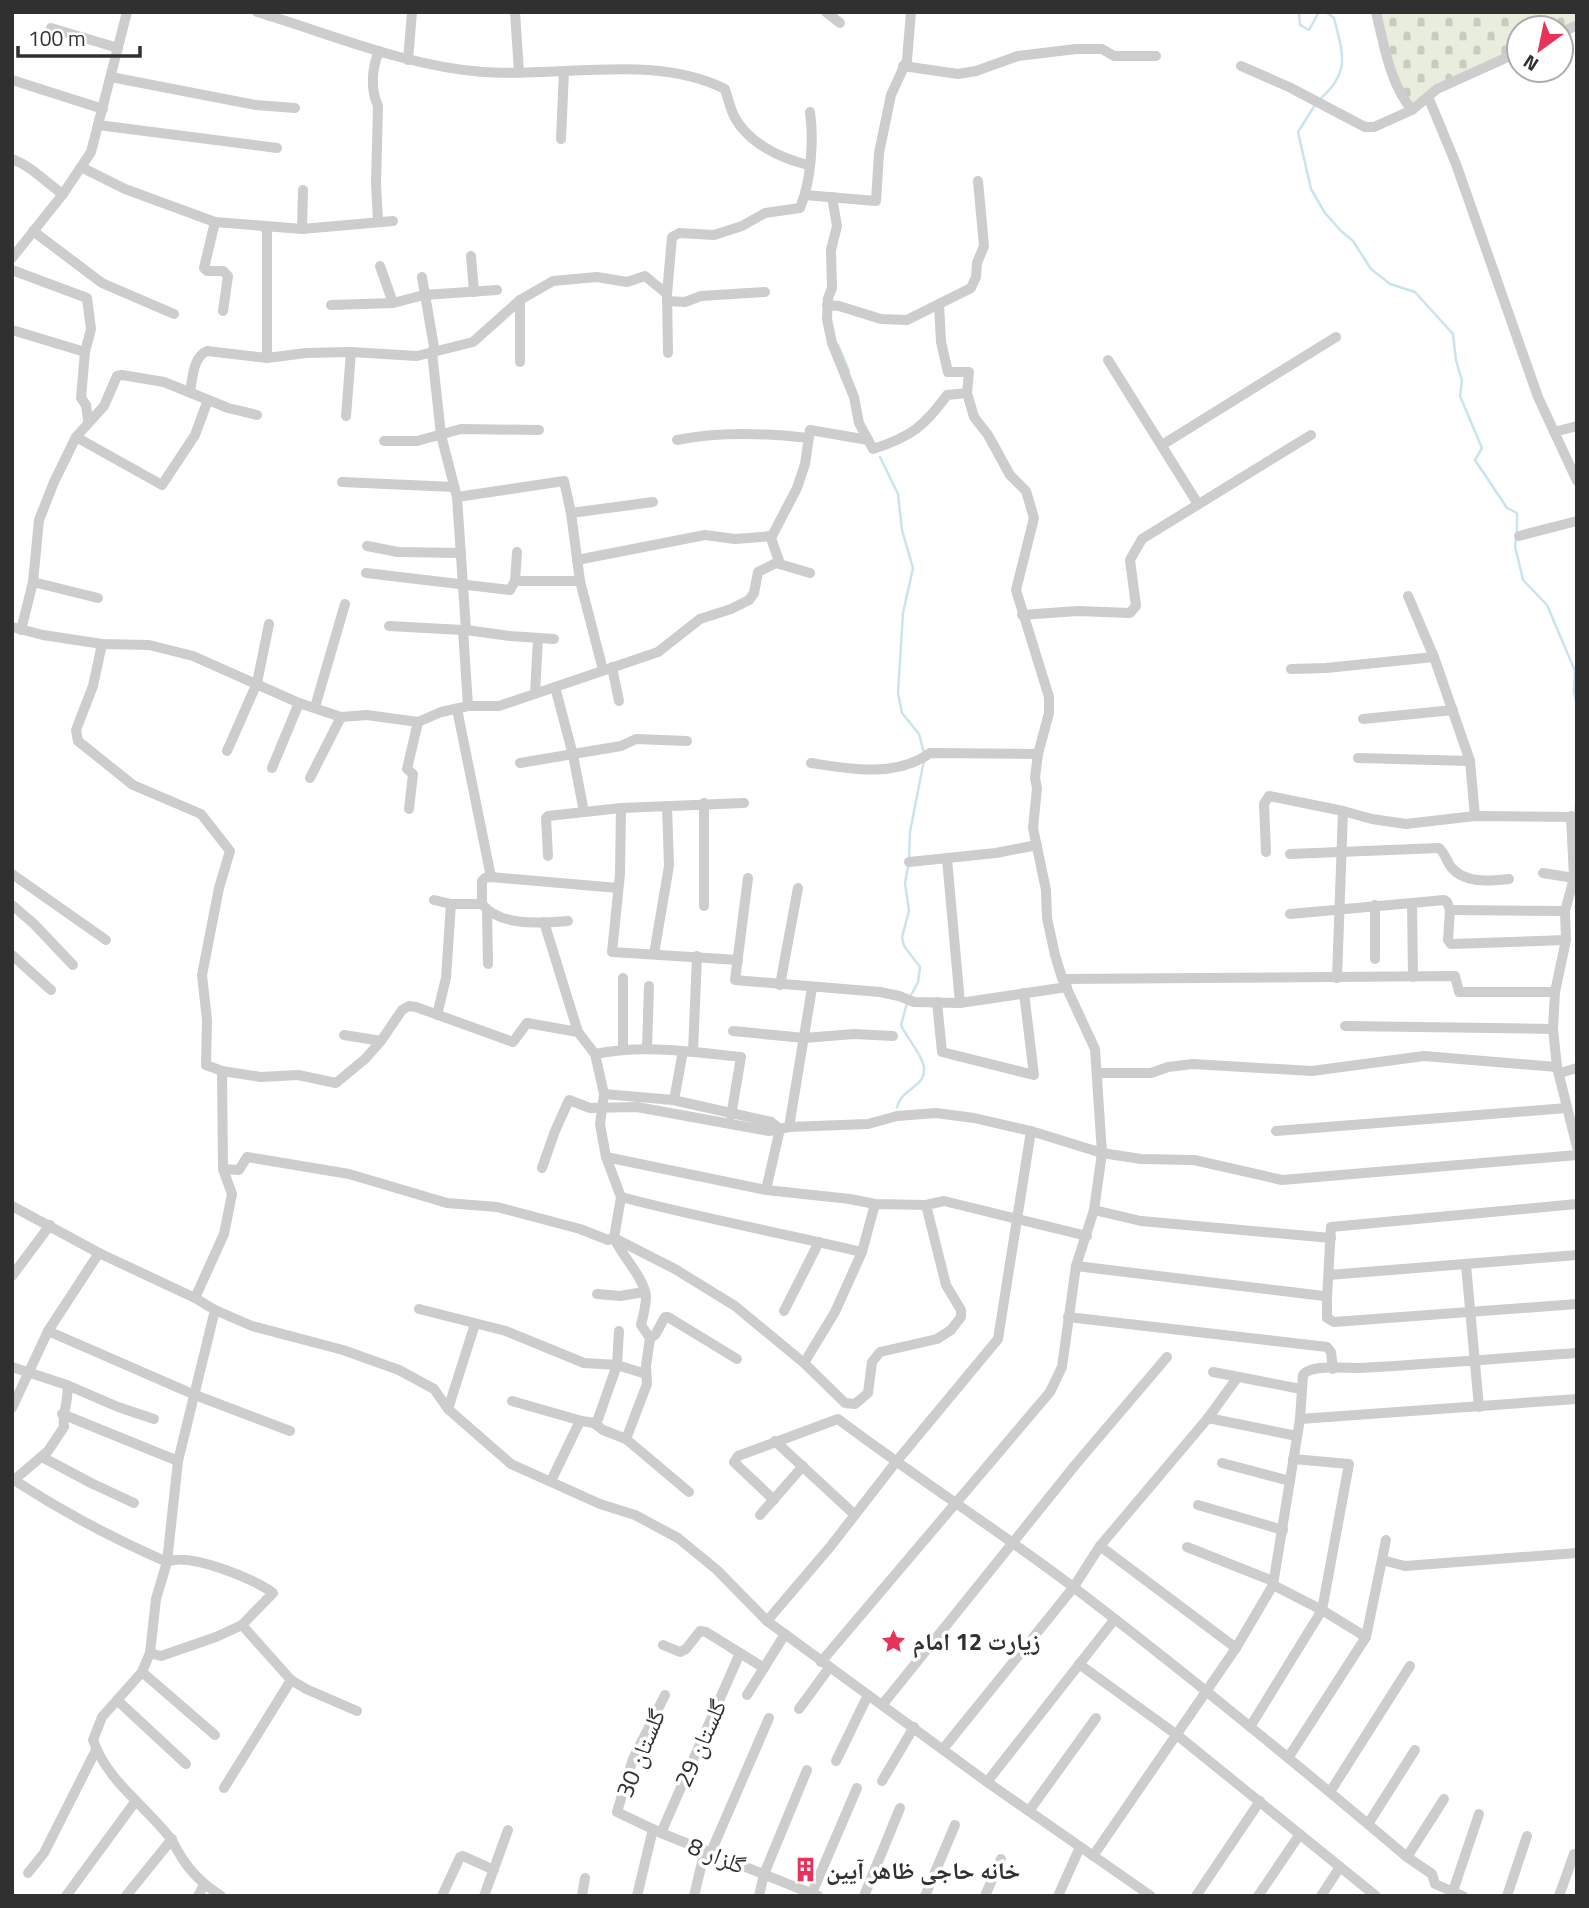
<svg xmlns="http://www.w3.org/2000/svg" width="1589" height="1908" font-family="'Titillium Web','Noto Naskh Arabic',sans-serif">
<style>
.cemetery{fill:url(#cemetery-stones)}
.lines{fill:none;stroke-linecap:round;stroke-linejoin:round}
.stream{stroke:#cae4ed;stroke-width:2.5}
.minor{stroke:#cdcdcd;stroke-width:10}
.labels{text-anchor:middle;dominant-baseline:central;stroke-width:7;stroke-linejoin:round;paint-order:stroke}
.poi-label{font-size:24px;font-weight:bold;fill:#303030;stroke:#fff;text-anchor:start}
.street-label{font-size:24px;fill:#303030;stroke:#fff}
</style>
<defs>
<pattern id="cemetery-stones" width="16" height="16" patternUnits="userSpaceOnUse" patternTransform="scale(1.75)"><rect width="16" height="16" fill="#e8edde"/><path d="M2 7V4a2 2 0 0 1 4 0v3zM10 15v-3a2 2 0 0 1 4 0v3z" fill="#c7ccbf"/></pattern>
</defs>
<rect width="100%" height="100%" fill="#fff"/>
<polygon class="cemetery" points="1376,12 1577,12 1577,25 1561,28 1519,28 1519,52 1437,89 1412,110 1402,98"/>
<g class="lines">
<g class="stream">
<polyline points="1299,12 1300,25 1309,30 1319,12"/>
<path d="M1320,99C1351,72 1343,54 1334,18L1326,12"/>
<polyline points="1315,105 1298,132 1311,189 1325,213 1342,232 1353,241 1371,269 1390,284 1415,292 1453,334 1456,360 1462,381 1460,396 1482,448 1475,460 1507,508 1517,513 1517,533"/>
<polyline points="838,345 849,371"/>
<polyline points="880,457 898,494 902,530 913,568 903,613 898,693 902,713 919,734 924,753"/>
<polyline points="1516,539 1515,546 1523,580 1547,605 1575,671 1574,692 1577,705"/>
<polyline points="1577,749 1577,763"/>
<polyline points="1575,815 1577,791"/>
<polyline points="1576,824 1577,827"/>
<polyline points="910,997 918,982 920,967 904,946 902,937 909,911 905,883 909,862 910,832 924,760"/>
<path d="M897,1107C900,1096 908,1092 916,1085C938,1068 909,1044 901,1025L907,1003"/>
</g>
<g class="minor">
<path d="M257,12C331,34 405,66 483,72C560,78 654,53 725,89C728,98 730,108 734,116C748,143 780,158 808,165"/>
<polyline points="515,12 519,72"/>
<polyline points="826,12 840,23"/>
<path d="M1376,12C1384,45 1390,84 1412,110"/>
<polyline points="51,28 118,48"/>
<polyline points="1561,33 1577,25"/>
<polyline points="408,60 412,12"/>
<polyline points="903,66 958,74 976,71 1018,56 1076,49 1102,49 1114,56 1156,56"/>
<polyline points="1241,66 1289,87 1365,127 1374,127 1412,110 1437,89 1519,52"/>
<polyline points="111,77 256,105 295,108"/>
<polyline points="12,80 103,109"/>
<polyline points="1429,99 1456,164 1538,397 1577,481"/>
<polyline points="98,125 277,148"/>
<polyline points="561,139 564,71"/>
<path d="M12,159C33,167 45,182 63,194"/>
<polyline points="81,167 125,189 215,222 302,229 393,221"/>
<polyline points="805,195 876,201 879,153 891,95 907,60 911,12"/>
<path d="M832,197L837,226L831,250L832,288L828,298L827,319L832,343L854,397L859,423L873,449C910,437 924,427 947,395L967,393"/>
<path d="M378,221L376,184L378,106C370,89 372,68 379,51"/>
<polyline points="215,222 204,268 207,271 223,271 228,276 223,311"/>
<polyline points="265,228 267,232 267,358"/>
<polyline points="302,229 303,190"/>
<polyline points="33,231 102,283 174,314"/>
<polyline points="471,256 474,292"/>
<polyline points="12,258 63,194 91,152 127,12"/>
<polyline points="380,266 393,303"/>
<polyline points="12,270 87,298 91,329 85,352 81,398 86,405 88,420"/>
<polyline points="422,277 434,347 432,352 441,435 457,497 466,630 463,630 468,706"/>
<polyline points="520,300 520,362"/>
<polyline points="667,301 685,302 701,296 765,292"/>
<polyline points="331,305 393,303 424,295 497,290"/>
<polyline points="827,305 839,306 881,319 907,320 971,288 976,277 977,263 984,246 978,181"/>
<polyline points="12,330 85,352"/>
<path d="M668,353L667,294L672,237L679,233L714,235L742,226L765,213L800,208C811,182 814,140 810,112"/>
<polyline points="1108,360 1198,504"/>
<path d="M190,391C193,377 193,357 207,351L267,358L306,353L351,352L417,356L473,342L520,300L553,281L597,277L627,282L645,276L667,294"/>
<polyline points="346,416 351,352"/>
<polyline points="1554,432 1577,426"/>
<polyline points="76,437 162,485 195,435 208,400"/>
<path d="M677,440C720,431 765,433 808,438"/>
<polyline points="384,441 417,441 461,429 539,430"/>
<polyline points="1162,445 1336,337"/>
<polyline points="342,482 454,487"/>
<polyline points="457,497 564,481 571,513 580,581 603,670"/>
<polyline points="571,513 653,502"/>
<polyline points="1519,536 1577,521"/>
<polyline points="367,546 398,552 461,553"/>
<polyline points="577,560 705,535 735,539 772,536"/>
<polyline points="780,564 771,538 797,488 805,464 810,430 868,440"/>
<polyline points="366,573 510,590 515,581 580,581"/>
<polyline points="515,581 517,552"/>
<polyline points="33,582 98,598"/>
<polyline points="1408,596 1434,657 1470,761 1475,816"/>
<polyline points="1022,615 1077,611 1130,613 1136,606 1130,560 1142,539 1311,435"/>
<polyline points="389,626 463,630"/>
<polyline points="12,627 43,635 102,644 149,645 193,656 299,703 341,717 367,715 418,722 441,712 468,706 499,706 658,652 700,619 731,609 749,600 754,593 758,572 776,563 810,573"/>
<polyline points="21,630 33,582 39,520 54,482 76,437 104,406 117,376 122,375 164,382 228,408 257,415"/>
<polyline points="466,630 510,636 554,639"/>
<polyline points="102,644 93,686 76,730 78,741 133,785 201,814 230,851 219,888 202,975 207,1020 206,1065 222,1071 261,1077 298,1075 336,1083 365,1059 381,1041 402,1010 409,1006 416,1007 513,1042 527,1023 578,1032"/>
<polyline points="612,667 619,701"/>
<polyline points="1291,669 1326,668 1434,657"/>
<polyline points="555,687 573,755 584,812"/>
<polyline points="535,694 538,638"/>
<polyline points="315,707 345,604"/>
<polyline points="457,709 491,877"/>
<polyline points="1363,719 1453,710"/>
<polyline points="227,751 257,683 269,624"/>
<polyline points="1358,758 1470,761"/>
<polyline points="520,763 621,746 636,739 687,741"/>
<path d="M811,763C849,769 896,778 930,753L1038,754"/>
<polyline points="272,768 299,703"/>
<polyline points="310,778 341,717"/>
<polyline points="621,808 620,874 612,952 738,960"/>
<polyline points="409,809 413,774 407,769 418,722"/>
<polyline points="1571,816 1574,878 1565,911 1566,940 1555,992 1553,1029 1557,1067 1577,1147"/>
<polyline points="1266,852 1264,804 1269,796 1343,811 1372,819 1406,824 1475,816 1577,817"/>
<path d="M1290,854L1439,848C1445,853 1446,860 1451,867C1465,884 1489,881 1509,879"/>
<polyline points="548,856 546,818 548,816 621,808 744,803"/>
<polyline points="947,859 960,1003"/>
<polyline points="909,862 996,853 1037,845"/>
<polyline points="1543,873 1574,878"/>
<polyline points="12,874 106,940"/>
<polyline points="748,878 735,980 880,992 899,996 914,1002 960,1003 1067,987"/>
<polyline points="434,900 451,904 482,904"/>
<polyline points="1412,903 1444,900 1447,902 1450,910 1448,940 1451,944 1566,940"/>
<polyline points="12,905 34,924 73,965"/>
<polyline points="1375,905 1375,959"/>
<polyline points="704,906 704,803"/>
<polyline points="487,910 488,964"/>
<polyline points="1450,910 1565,911"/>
<polyline points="1290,914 1412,903 1413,977"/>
<path d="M568,921C542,923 500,927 482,904V881L485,878L491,877L618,888"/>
<polyline points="544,922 578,1032 595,1054 604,1094 600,1124 606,1157"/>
<polyline points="654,954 669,866 667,806"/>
<polyline points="12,955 51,990"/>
<polyline points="1337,978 1343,811"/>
<polyline points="1063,979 1455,976 1459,992 1555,992"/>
<polyline points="780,985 798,888"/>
<polyline points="937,1002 942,1052 1034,1075 1024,993"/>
<polyline points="437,1015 446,978 451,904"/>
<polyline points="1345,1026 1553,1029"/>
<polyline points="733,1031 804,1038 854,1034 893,1036"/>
<polyline points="344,1035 381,1041"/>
<polyline points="623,1048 623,978"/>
<polyline points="647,1049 649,986"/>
<polyline points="693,1052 697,956"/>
<path d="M595,1054C643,1044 693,1052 741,1057L731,1116"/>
<polyline points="1097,1073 1151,1073 1168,1067 1193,1064 1312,1071 1424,1056 1557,1067"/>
<polyline points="1560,1073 1577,1068"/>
<polyline points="604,1094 673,1100 771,1122 780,1129 766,1190"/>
<polyline points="674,1100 683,1051"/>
<polyline points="789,1127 812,988"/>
<polyline points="1276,1131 1567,1108"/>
<polyline points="542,1168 555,1131 569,1100 590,1108 637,1107 769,1131 789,1127 868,1124 897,1116 936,1113 974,1118 1031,1131 1102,1153 1141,1159 1194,1160 1282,1180 1577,1155"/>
<path d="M223,1169L239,1170L247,1157L349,1174L447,1203L497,1207L580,1229L608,1240L614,1238C622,1256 645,1279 646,1297C646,1306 643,1317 641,1325L650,1338L646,1366L647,1384L626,1439"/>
<path d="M621,1197C701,1218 782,1233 862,1252"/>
<polyline points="875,1204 862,1252 835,1312 804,1363 735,1306 675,1269 614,1238 621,1197 606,1157 766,1190 850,1199 875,1204 926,1205 944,1201 1087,1236"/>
<polyline points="12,1206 99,1253 195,1298 215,1310 252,1326 343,1350 399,1370 434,1389 448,1409 511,1464 600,1504 635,1515 678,1538 717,1570 767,1621 987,1782 1151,1896"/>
<polyline points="1094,1210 1141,1221 1331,1238"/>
<polyline points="1466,1265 1479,1407"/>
<polyline points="1076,1266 1324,1296 1327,1298 1327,1318 1334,1322 1577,1304"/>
<polyline points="1329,1275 1577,1255"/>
<polyline points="12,1276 50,1225"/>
<polyline points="597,1294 620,1296 644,1292"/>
<polyline points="195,1298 224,1234 232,1194 223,1169 222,1071"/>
<polyline points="1327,1298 1331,1227 1577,1204"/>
<polyline points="419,1309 506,1331 584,1363 617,1365 646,1374"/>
<path d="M215,1310L178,1461L167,1562L156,1599L150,1653L142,1672L102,1717L93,1740C107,1781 145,1805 171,1839C174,1843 176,1849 179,1853C189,1871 204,1885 221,1896"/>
<polyline points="784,1311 819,1242"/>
<polyline points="1068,1317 1327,1347 1331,1352 1333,1369"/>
<polyline points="48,1331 195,1395 290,1431"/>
<polyline points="650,1338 655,1335 665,1317 668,1317 737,1359"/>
<polyline points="804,1363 845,1403 855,1404 868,1393 872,1362 880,1352 937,1339 951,1330 961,1317 961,1310 946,1285 926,1205"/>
<path d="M12,1367L67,1385C70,1397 62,1411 64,1427L48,1451L14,1480C63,1512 114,1539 167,1562C189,1552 255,1579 273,1593L242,1625L216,1637L161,1656L150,1653"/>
<polyline points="1213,1372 1301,1389"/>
<polyline points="67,1385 118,1407 154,1419"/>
<polyline points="512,1401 582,1421"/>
<polyline points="12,1408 48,1331 99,1253"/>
<polyline points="448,1409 475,1324"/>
<polyline points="62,1414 178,1461"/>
<polyline points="1208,1418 1297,1436"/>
<polyline points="1300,1419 1577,1399"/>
<polyline points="594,1423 603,1430 626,1439 689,1492"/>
<polyline points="775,1441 855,1515"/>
<polyline points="42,1457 91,1483 134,1503"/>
<polyline points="1222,1463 1290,1481"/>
<polyline points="551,1481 579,1423 582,1421 594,1423 598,1419 617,1365 619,1331"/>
<path d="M774,1500L734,1462L738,1456L838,1419C915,1477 995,1528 1072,1586C1186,1673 1297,1764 1407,1857L1432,1874L1435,1884L1463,1896"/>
<polyline points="1198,1505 1283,1530"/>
<polyline points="760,1515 803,1466"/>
<polyline points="1100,1546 1236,1648"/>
<polyline points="1187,1547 1273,1581"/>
<polyline points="1382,1560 1405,1566 1577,1553"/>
<polyline points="1273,1585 1322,1610 1366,1637"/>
<polyline points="767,1621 830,1547 896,1462 998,1339 1031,1131"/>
<polyline points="242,1625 291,1680 306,1689 357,1711"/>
<polyline points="663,1645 680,1652 686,1649 700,1631 706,1632 764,1668"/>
<polyline points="821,1662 1050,1392 1062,1367 1076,1266 1094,1210 1102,1153 1095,1049 1062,978 1055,955 1047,918 1046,890 1033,828 1037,788 1035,778 1038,754 1049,713 1049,697 1016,590 1034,518 1026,491 1010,475 988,435 974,417 967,393 969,372 948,372 941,342 939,304"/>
<polyline points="1079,1664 1177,1735 1376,1896"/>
<polyline points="142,1672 215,1735"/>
<polyline points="665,1695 633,1759 617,1812 661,1833 818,1896"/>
<polyline points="747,1695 785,1634"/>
<polyline points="117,1700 186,1764"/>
<polyline points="883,1704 1076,1464 1167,1357"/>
<polyline points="799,1709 829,1668"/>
<polyline points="1250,1727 1322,1610 1349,1464 1293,1459"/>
<polyline points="943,1749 1073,1588 1100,1546 1208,1418 1237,1378"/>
<polyline points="1288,1758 1366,1637 1386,1540"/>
<polyline points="836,1761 868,1695"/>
<polyline points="882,1781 914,1727"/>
<polyline points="987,1782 1114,1620"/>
<polyline points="224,1788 291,1680"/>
<polyline points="1330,1792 1410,1666"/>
<polyline points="1029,1811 1096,1718"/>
<polyline points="1368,1824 1415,1750"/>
<polyline points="661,1833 740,1653"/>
<polyline points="711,1852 769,1718"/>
<path d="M1093,1856L1236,1648L1273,1585L1300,1419L1303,1375C1310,1364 1346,1368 1360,1368C1432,1364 1504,1358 1577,1353"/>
<polyline points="1407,1857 1444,1799"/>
<polyline points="28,1873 44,1853 96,1750"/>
<polyline points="1453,1891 1479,1814"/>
<polyline points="812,1893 857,1788"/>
<polyline points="66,1896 135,1802"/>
<polyline points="126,1896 172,1839"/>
<polyline points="198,1896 204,1885"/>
<polyline points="442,1896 460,1857 463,1856 494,1870"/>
<polyline points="484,1896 508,1830"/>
<polyline points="582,1896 585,1878"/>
<polyline points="637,1896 653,1829"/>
<polyline points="694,1896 705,1850"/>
<polyline points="759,1896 764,1874 807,1770"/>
<polyline points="864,1896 900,1808"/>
<polyline points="925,1896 955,1825"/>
<polyline points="985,1896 1001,1859"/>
<polyline points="1058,1896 1080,1847"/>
<polyline points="1196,1896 1260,1801"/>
<polyline points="1258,1896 1300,1834"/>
<polyline points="1321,1896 1340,1867"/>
<polyline points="1507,1896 1527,1836"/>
<polyline points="1559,1896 1574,1854"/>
</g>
</g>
<defs>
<symbol id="sight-bare" viewBox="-9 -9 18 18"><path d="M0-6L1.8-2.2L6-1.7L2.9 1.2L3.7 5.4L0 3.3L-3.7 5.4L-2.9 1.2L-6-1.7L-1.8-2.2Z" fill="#e73259" stroke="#fff" stroke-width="2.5" paint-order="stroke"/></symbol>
<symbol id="building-bare" viewBox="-9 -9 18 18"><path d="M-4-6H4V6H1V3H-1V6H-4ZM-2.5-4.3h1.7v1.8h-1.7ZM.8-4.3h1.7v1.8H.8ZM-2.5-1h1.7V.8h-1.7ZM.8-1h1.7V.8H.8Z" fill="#e73259" stroke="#fff" stroke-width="2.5" paint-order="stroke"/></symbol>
</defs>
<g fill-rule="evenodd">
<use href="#sight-bare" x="876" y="1624" width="35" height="35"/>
<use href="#building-bare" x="788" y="1852" width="35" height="35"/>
</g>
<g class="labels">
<g class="poi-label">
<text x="913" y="1641">زیارت 12 امام</text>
<text x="826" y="1870">خانه حاجی ظاهر آیین</text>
</g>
<g class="street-label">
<text transform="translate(700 1743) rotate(-66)">گلستان 29</text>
<text transform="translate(640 1753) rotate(-68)">گلستان 30</text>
<text transform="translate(717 1855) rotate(22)">گلزار 8</text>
</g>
</g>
<rect width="1589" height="1908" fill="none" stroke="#303030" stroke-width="28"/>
<g transform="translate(1540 49) rotate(213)"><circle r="33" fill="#ffffff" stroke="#acacac" stroke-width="2"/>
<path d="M0-5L12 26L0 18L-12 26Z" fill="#e73259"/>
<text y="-10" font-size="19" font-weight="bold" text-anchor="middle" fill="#303030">N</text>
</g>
<path d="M18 46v10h122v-10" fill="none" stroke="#303030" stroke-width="3.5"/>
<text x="28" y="46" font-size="21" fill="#303030" stroke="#ffffff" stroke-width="5" paint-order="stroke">100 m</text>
</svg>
